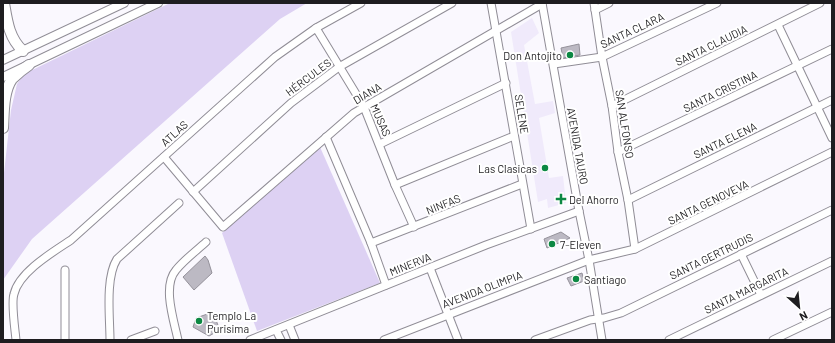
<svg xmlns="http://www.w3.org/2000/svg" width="835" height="343" font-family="Barlow,sans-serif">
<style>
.built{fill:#f0eafb}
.green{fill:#ddd1f3}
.building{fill:#bcb9c3;stroke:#95929b}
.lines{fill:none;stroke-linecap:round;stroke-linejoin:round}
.minor-casing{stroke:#908d96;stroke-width:9}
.major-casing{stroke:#908d96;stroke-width:10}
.highway-casing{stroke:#908d96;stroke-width:12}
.minor{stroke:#fff;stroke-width:7}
.major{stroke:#fff;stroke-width:8}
.highway{stroke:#fff;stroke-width:10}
.poi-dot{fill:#0c8843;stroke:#fff;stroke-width:1.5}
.labels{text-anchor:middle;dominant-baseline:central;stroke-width:4;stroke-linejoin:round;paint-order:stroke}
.street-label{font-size:11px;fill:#1e1d20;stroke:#fff}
.poi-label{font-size:11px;fill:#1e1d20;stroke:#fff;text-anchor:start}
</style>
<rect width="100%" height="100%" fill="#faf8fe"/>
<polygon class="built" points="532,18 539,33 524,45 535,104 553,101 555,113 539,118 549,178 563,176 566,203 548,208 547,199 538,202 511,32"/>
<g class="green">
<polygon points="170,3 307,3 280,19 32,239 3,280 3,182 11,110 17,84 24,74"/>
<polygon points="320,147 380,283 257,331 222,233"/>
</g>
<g class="building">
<polygon points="579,44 580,55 563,58 561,48"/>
<polygon points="561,232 570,238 547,248 544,239"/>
<polygon points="205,256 208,260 212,273 194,290 183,277"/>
<polygon points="582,273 584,281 571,286 567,278"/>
<polygon points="213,312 219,328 216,332 209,336 193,327 196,318"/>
</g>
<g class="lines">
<defs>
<g id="minor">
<polyline points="491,3 531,229"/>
<polyline points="542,3 579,211 589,260 602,340"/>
<polyline points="594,3 602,57 612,106 618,152 628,200 635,249"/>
<polyline points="595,10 609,3"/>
<polyline points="778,25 832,138"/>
<polyline points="316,28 364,107 395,185 414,227"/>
<polyline points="554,64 602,57 717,3"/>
<polyline points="612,106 820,3"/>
<polyline points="326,137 371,243 386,285"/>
<polyline points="380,144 506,83"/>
<polyline points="618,152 832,49"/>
<polyline points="164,157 223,227 354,113 542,4"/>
<polyline points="395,185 514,136"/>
<polyline points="193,192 291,103 339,67 452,3"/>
<polyline points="628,200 832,100"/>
<polyline points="371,243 522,184"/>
<polyline points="741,254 761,295"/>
<polyline points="430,268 458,340"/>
<polyline points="65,270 65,340"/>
<polyline points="289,325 295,340"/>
<polyline points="276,330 281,340"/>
<path d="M16,340C15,329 11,303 14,294C19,272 53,252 71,240L275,57L316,28L361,3"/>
<path d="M110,340C110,318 105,278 117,259L179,203"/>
<polyline points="131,340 155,331"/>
<path d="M178,340C174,321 162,286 176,270C184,260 196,251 206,242"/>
<polyline points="250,340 486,245 579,211"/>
<polyline points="384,340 589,260 635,249 832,152"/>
<polyline points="535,340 590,320 604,318 621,313 832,210"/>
<polyline points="669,340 832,261"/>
<polyline points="773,340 832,312"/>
</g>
<g id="major">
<polyline points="3,60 124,3"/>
<polyline points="3,77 158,3"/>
</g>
<g id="highway">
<path d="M4,3C7,21 9,38 23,51"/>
<path d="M3,128C4,113 3,92 12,79C17,74 23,69 29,65"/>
</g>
</defs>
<use href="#minor" class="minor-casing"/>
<use href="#major" class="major-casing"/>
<use href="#highway" class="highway-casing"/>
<use href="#minor" class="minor"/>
<use href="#major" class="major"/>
<use href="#highway" class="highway"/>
</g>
<g class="poi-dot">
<circle cx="570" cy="55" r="4"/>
<circle cx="545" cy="168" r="4"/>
<path d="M559 193h4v4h4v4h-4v4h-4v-4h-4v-4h4z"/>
<circle cx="552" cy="244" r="4"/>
<circle cx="576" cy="279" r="4"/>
<circle cx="199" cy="321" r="4"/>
</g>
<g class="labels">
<g class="street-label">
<text transform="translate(632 30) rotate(-25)">SANTA CLARA</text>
<text transform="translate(711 45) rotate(-26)">SANTA CLAUDIA</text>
<text transform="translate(308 77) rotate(-37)">HÉRCULES</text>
<text transform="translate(720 91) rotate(-26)">SANTA CRISTINA</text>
<text transform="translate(367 93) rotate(-31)">DIANA</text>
<text transform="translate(522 114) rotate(81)">SELENE</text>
<text transform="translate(381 120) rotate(66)">MUSAS</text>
<text transform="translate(625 124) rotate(81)">SAN ALFONSO</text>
<text transform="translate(174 133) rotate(-42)">ATLAS</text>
<text transform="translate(725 140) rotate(-26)">SANTA ELENA</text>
<text transform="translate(578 146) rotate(80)">AVENIDA TAURO</text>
<text transform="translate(708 202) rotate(-26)">SANTA GENOVEVA</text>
<text transform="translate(443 204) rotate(-22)">NINFAS</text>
<text transform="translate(711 256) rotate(-26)">SANTA GERTRUDIS</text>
<text transform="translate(410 264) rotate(-22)">MINERVA</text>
<text transform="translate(482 289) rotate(-21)">AVENIDA OLIMPIA</text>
<text transform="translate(746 290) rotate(-26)">SANTA MARGARITA</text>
</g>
<g class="poi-label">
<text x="562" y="55" text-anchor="end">Don Antojito</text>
<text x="537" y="168" text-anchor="end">Las Clasicas</text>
<text x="569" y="199">Del Ahorro</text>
<text x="560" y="244">7-Eleven</text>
<text x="584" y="279">Santiago</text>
<text x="207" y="315">Templo La<tspan x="207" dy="13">Purisima</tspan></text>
</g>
</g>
<rect width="835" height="343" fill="none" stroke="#1e1d20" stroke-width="8"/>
<g transform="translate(799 307) rotate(153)" stroke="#ffffff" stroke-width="3" paint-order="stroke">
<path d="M0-3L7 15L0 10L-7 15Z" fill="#1e1d20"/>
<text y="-6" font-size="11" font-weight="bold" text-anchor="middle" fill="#1e1d20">N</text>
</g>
</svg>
